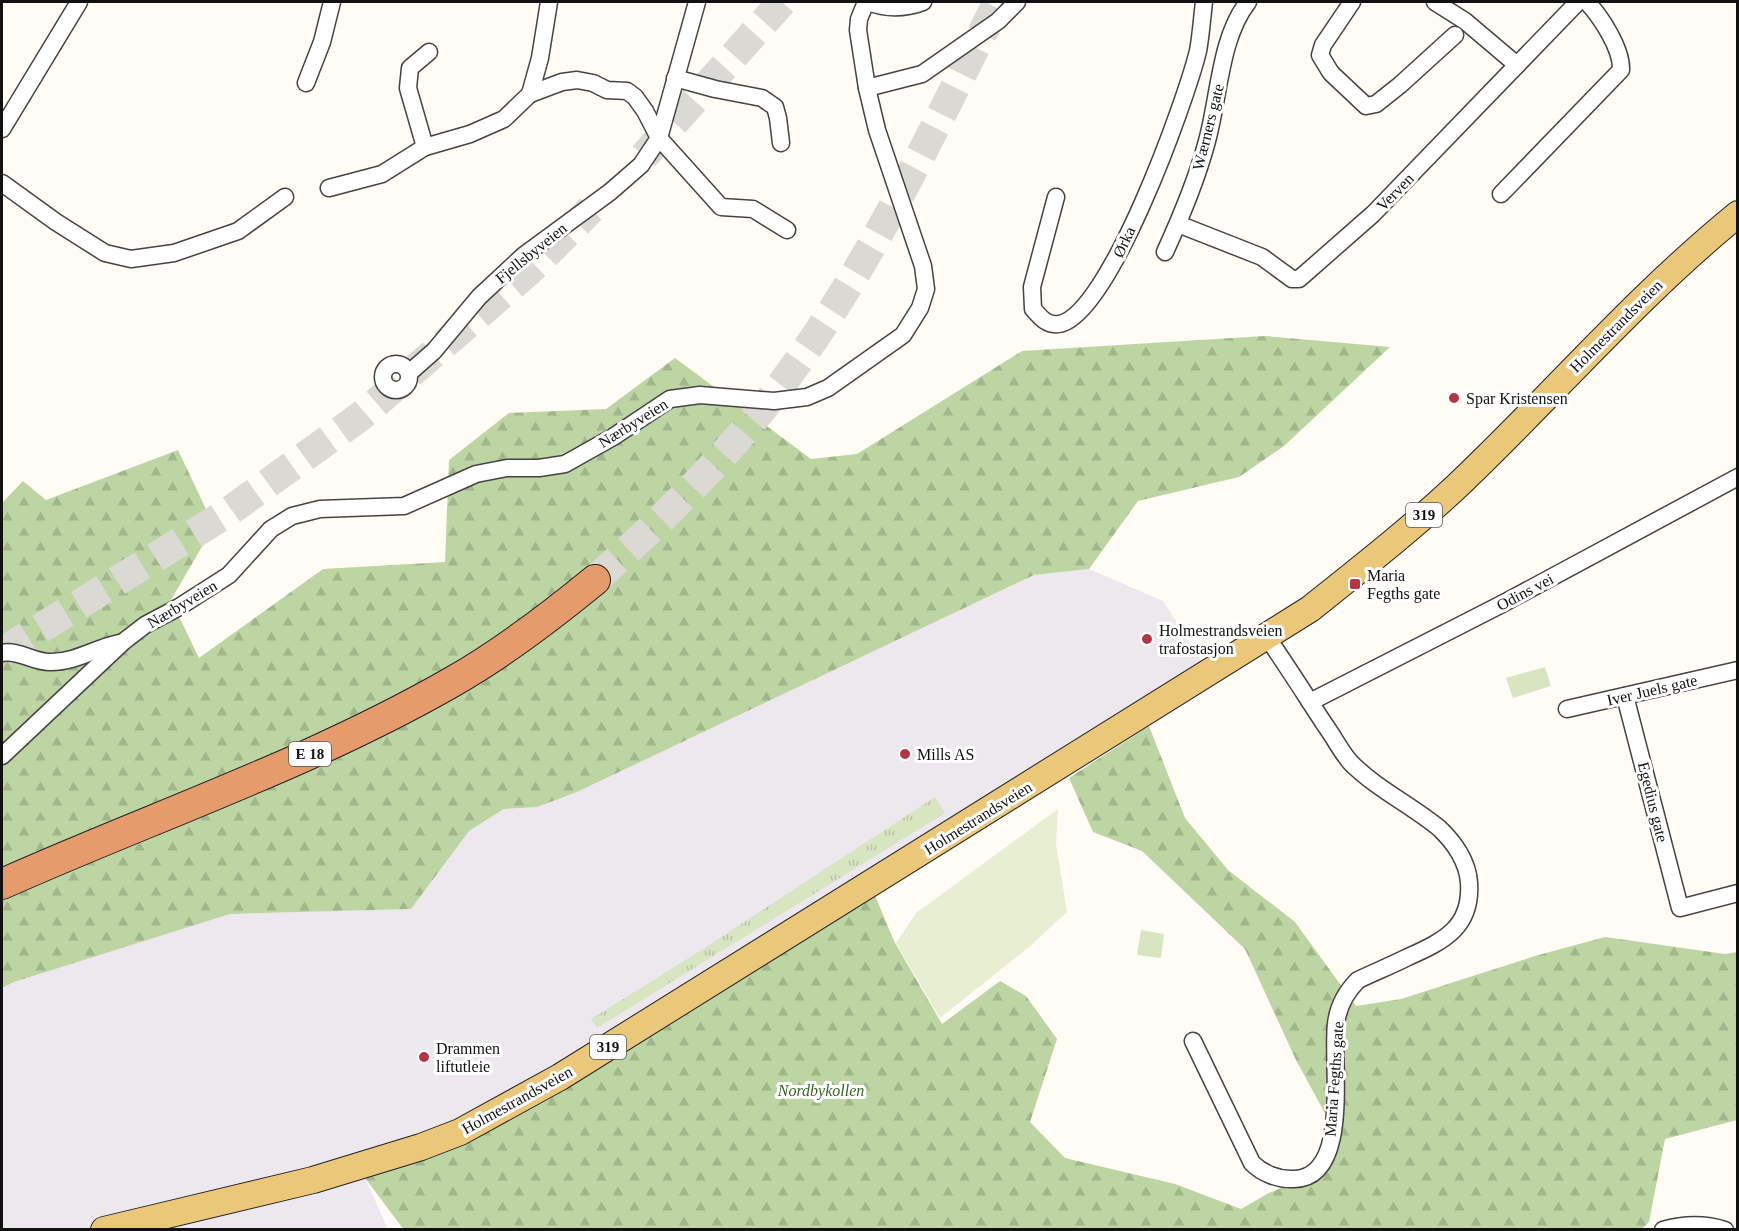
<svg xmlns="http://www.w3.org/2000/svg" width="1739" height="1231" font-family="'Times New Roman',serif">
<style>
.industrial{fill:#ede7ee}
.grass{fill:url(#grass-tufts)}
.forest{fill:url(#forest-firs)}
.park{fill:#d7e6c1}
.pitch{fill:#e7eed2}
.lines{fill:none;stroke-linecap:round;stroke-linejoin:round}
.highway-tunnel{stroke:#dad9d3;stroke-width:30;stroke-dasharray:30 15;stroke-linecap:butt}
.street-casing{stroke:#444;stroke-width:19}
.primary-casing{stroke:#222;stroke-width:28}
.highway-casing{stroke:#222;stroke-width:32}
.street{stroke:#fff;stroke-width:16}
.primary{stroke:#ebc779;stroke-width:26}
.highway{stroke:#e59b6c;stroke-width:30}
.poi-dot{fill:#b43645;stroke:#fff;stroke-width:2}
.labels{text-anchor:middle;dominant-baseline:central;stroke-width:6;stroke-linejoin:round;paint-order:stroke}
.shield{fill:#fff;stroke:#585858;stroke-width:1.5}
.shield-label{font-size:15px;font-weight:bold;fill:#111}
.street-label{font-size:16px;fill:#111;stroke:#fff}
.poi-label{font-size:16px;fill:#111;stroke:#fff;text-anchor:start}
.park-label{font-size:16px;font-style:italic;fill:#376327;stroke:#fff}
</style>
<defs>
<pattern id="grass-tufts" width="24" height="20" patternUnits="userSpaceOnUse" patternTransform="scale(1.5)"><rect width="24" height="20" fill="#d7e6c1"/><path d="M3 7l-1-3M5 7V3M7 7l1-3M15 17l-1-3M17 17v-4M19 17l1-3" fill="none" stroke="#b8c4a5"/></pattern>
<pattern id="forest-firs" width="22" height="20" patternUnits="userSpaceOnUse" patternTransform="scale(1.5)"><rect width="22" height="20" fill="#bdd5a2"/><path d="M5 1l3.5 6h-7zM16 11l3.5 6h-7z" fill="#a1b68a"/></pattern>
</defs>
<rect width="100%" height="100%" fill="#fefcf5"/>
<polygon class="industrial" points="1089,569 1163,601 1209,673 560,1077 358,1167 365,1178 388,1229 2,1230 2,988 14,982 230,914 411,909 469,831 504,809 537,807 577,792 1034,575"/>
<polygon class="grass" points="935,797 945,813 597,1028 591,1019 700,951"/>
<g class="forest">
<polygon points="1265,336 1390,347 1284,446 1239,477 1138,501 1089,569 1034,575 577,792 537,807 504,809 469,831 411,909 230,914 14,982 2,988 2,503 23,481 46,500 178,450 214,526 171,600 199,658 323,569 445,562 449,460 509,413 606,409 675,358 811,459 857,454 1022,351"/>
<polygon points="1149,726 1185,818 1228,870 1295,922 1356,1006 1401,999 1535,956 1605,937 1725,954 1737,952 1737,1120 1665,1139 1649,1222 1642,1229 404,1230 365,1178 422,1157 874,893 894,941 942,1024 1000,981 1026,996 1057,1039 1030,1122 1065,1158 1175,1184 1241,1209 1267,1194 1306,1177 1333,1128 1296,1060 1245,949 1142,851 1093,832 1069,778"/>
</g>
<g class="park">
<polygon points="1545,667 1551,686 1513,698 1506,678"/>
<polygon points="1141,930 1164,934 1161,958 1137,955"/>
</g>
<polygon class="pitch" points="1058,809 1056,844 1067,912 1029,947 940,1018 896,943 916,913"/>
<g class="lines">
<g class="highway-tunnel">
<polyline points="644,156 782,2"/>
<path d="M595,580C671,512 744,440 802,356C880,245 937,122 998,2"/>
<polyline points="2,652 224,515 361,416 530,270 591,209"/>
</g>
<defs>
<g id="street">
<path d="M868,2C886,9 904,9 923,2"/>
<polyline points="1352,2 1323,45 1320,55 1331,73 1366,106 1376,104 1400,85 1455,35"/>
<polyline points="1435,2 1465,21 1517,65"/>
<polyline points="675,78 715,89 762,98 775,107 778,118 781,143"/>
<polyline points="306,83 322,42 332,2"/>
<polyline points="867,88 922,74 998,21 1017,2"/>
<polyline points="530,94 562,82 577,80 593,83 607,90 627,91 635,97 645,111 659,138 721,207 753,209 787,230"/>
<polyline points="2,129 79,2"/>
<polyline points="425,147 408,88 410,68 429,52"/>
<polyline points="2,183 56,222 105,253 131,259 174,253 238,231 285,197"/>
<polyline points="329,188 382,174 425,147 470,134 504,119 530,94 540,58 549,2"/>
<path d="M1501,194L1621,70C1622,49 1601,17 1587,2"/>
<path d="M1056,197L1032,287L1033,309C1040,317 1047,326 1059,324C1109,316 1186,100 1198,51C1201,35 1202,18 1204,2"/>
<polyline points="1178,224 1262,257 1292,279 1299,279 1373,214 1578,2"/>
<path d="M1165,252C1181,217 1197,179 1207,141C1219,98 1220,37 1248,2"/>
<circle cx="396" cy="377" r="13"/>
<polyline points="409,373 434,351 479,297 523,256 610,192 641,165 659,138 697,2"/>
<path d="M2,653C18,649 34,663 51,662C76,662 95,648 119,643"/>
<polyline points="1625,696 1680,908 1738,893"/>
<polyline points="1310,702 1502,604 1738,477"/>
<polyline points="1567,709 1738,670"/>
<polyline points="2,756 123,642 145,625 179,607 229,575 271,529 292,516 320,509 404,506 476,474 507,468 539,468 565,464 613,437 670,399 700,395 774,401 807,397 828,388 903,335 920,308 926,289 923,266 877,130 867,88 858,30 859,19 866,2"/>
<path d="M1193,1041L1252,1163C1262,1173 1278,1180 1294,1179C1352,1178 1331,1061 1336,1024C1338,1006 1346,992 1358,980C1375,972 1392,965 1408,957C1444,941 1472,927 1469,883C1468,862 1454,842 1439,828C1411,805 1377,789 1351,763C1341,752 1334,737 1325,725C1306,696 1287,666 1267,637"/>
<path d="M1663,1230C1684,1224 1703,1223 1725,1230"/>
</g>
<path id="primary" d="M104,1230L313,1180L421,1147L460,1132L560,1077L1310,609C1360,569 1410,530 1457,486C1552,396 1636,297 1738,214"/>
<path id="highway" d="M2,884C152,817 309,764 452,682C503,653 550,617 595,580"/>
</defs>
<use href="#street" class="street-casing"/>
<use href="#primary" class="primary-casing"/>
<use href="#highway" class="highway-casing"/>
<use href="#street" class="street"/>
<use href="#primary" class="primary"/>
<use href="#highway" class="highway"/>
</g>
<g class="poi-dot">
<circle cx="1454" cy="398" r="6"/>
<rect x="1349" y="578" width="12" height="12" rx="3"/>
<circle cx="1147" cy="639" r="6"/>
<circle cx="905" cy="754" r="6"/>
<circle cx="424" cy="1057" r="6"/>
</g>
<g class="labels">
<g class="shield">
<rect x="1406" y="503" width="36" height="24" rx="4.5"/>
<rect x="289" y="742" width="42" height="24" rx="4.5"/>
<rect x="590" y="1035" width="36" height="24" rx="4.5"/>
</g>
<g class="shield-label">
<text x="1424" y="515">319</text>
<text x="310" y="754">E 18</text>
<text x="608" y="1047">319</text>
</g>
<g class="street-label">
<text transform="translate(1208 127) rotate(-76)">Wærners gate</text>
<text transform="translate(1395 192) rotate(-46)">Verven</text>
<text transform="translate(1124 242) rotate(-65)">Ørka</text>
<text transform="translate(531 253) rotate(-39)">Fjellsbyveien</text>
<text transform="translate(1616 326) rotate(-45)">Holmestrandsveien</text>
<text transform="translate(633 423) rotate(-32)">Nærbyveien</text>
<text transform="translate(1525 592) rotate(-28)">Odins vei</text>
<text transform="translate(182 604) rotate(-31)">Nærbyveien</text>
<text transform="translate(1652 690) rotate(-13)">Iver Juels gate</text>
<text transform="translate(1653 802) rotate(76)">Egedius gate</text>
<text transform="translate(978 818) rotate(-32)">Holmestrandsveien</text>
<text transform="translate(1334 1079) rotate(-86)">Maria Fegths gate</text>
<text transform="translate(517 1100) rotate(-29)">Holmestrandsveien</text>
</g>
<g class="poi-label">
<text x="1466" y="398">Spar Kristensen</text>
<text x="1367" y="575">Maria<tspan x="1367" dy="18">Fegths gate</tspan></text>
<text x="1159" y="630">Holmestrandsveien<tspan x="1159" dy="18">trafostasjon</tspan></text>
<text x="917" y="754">Mills AS</text>
<text x="436" y="1048">Drammen<tspan x="436" dy="18">liftutleie</tspan></text>
</g>
<g class="park-label">
<text x="821" y="1090">Nordbykollen</text>
</g>
</g>
<rect width="1739" height="1231" fill="none" stroke="#111111" stroke-width="6"/>
</svg>
